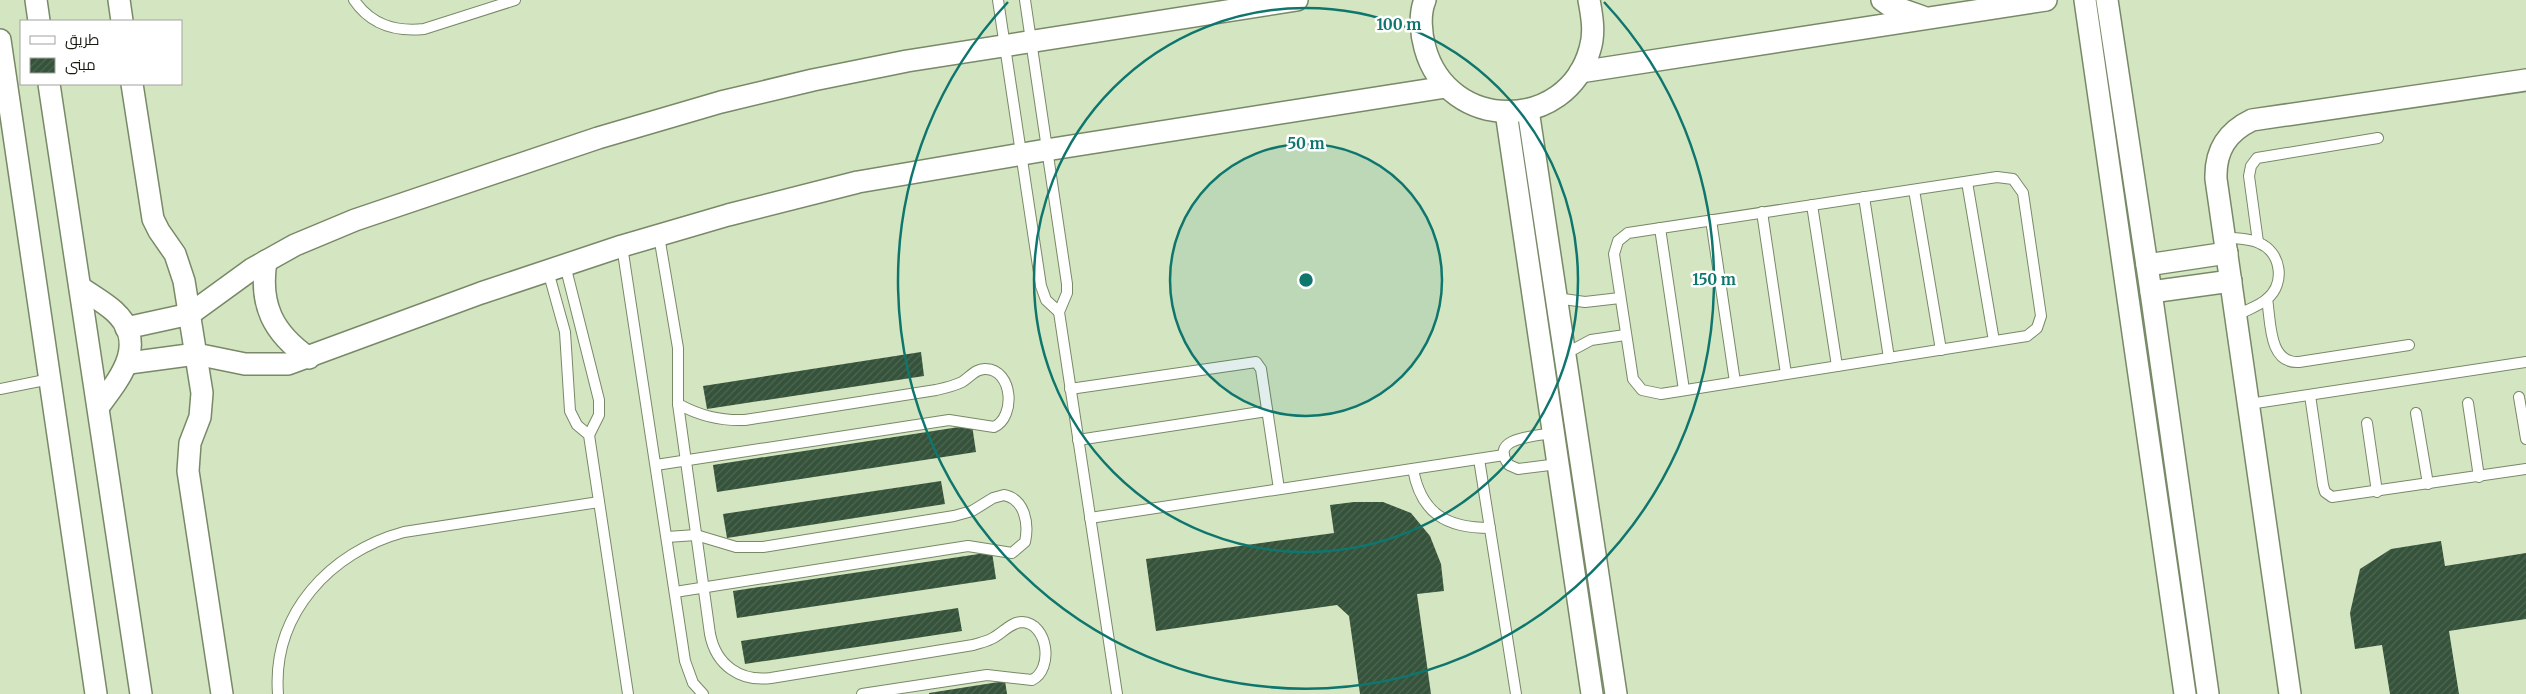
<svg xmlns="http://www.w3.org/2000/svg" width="2526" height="694" font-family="Merriweather,Cairo,serif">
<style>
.building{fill:url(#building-hatch)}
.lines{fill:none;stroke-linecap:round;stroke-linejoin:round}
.service-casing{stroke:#788967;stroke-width:12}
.minor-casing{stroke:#788967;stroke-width:24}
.service{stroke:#fff;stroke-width:10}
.minor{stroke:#fff;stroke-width:21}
.ring{fill:none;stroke:#0f766e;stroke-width:2.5}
.centre{fill:#0f766e;stroke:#fff;stroke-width:2.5}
.ring-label{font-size:15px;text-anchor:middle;font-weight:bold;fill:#0f766e;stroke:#fff;stroke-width:5;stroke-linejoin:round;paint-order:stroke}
</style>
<defs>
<pattern id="building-hatch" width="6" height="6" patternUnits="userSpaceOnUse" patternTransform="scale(1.25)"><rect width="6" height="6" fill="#35523a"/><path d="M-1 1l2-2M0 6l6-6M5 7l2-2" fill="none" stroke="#4f6753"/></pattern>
</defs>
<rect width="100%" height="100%" fill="#d4e6c1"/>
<g class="building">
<polygon points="921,352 924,376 707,409 703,386"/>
<polygon points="972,425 976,452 717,492 713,465"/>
<polygon points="941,481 945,504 727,538 723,514"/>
<polygon points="1354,502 1383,502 1411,513 1430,536 1441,564 1444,591 1417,594 1431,694 1360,694 1349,616 1337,605 1156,631 1146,559 1334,533 1330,505"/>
<polygon points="2441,541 2445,566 2526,553 2526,619 2449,631 2459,694 2390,694 2382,645 2355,649 2350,613 2360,569 2391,549"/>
<polygon points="992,552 996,579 737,618 733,591"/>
<polygon points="958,608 962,631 745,664 741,641"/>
<polygon points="1005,681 1007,694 929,694 929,693"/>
</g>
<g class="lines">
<defs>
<g id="service">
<path d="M354,0C371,25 395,32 424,29L515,0"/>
<polyline points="998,0 1041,286 1046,300 1059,312"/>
<polyline points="1025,0 1067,284 1067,293 1059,312 1117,694"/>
<polygon points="1997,177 2013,179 2023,193 2041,316 2037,328 2027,336 1661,394 1642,390 1633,379 1614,254 1618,241 1628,233"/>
<polyline points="1967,182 1994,341"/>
<polyline points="1914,190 1941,350"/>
<polyline points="1864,197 1889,358"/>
<polyline points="1812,205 1837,366"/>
<polyline points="1762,212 1786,374"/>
<polyline points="1711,220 1735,382"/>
<polyline points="1660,228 1684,390"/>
<path d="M659,236L678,348V404L710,634C716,665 740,682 771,678L973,645C979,643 985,642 991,639C1001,635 1010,622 1022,622C1048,623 1054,669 1032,680L987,675L862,694"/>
<path d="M2224,237C2235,239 2249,238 2259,243C2281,252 2286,283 2267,299C2259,306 2246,310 2236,316"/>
<polyline points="2258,242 2249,176 2251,166 2257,158 2378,138"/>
<polyline points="622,246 685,661 693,683 703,694"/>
<polyline points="565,265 599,400 599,415 589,435"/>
<polyline points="548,271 565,332 570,411 577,425 589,435 628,694"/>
<polyline points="1556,298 1585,302 1620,298"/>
<path d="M2267,299C2271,321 2268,364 2299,362L2409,345"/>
<polyline points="1565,354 1591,340 1625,335"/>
<polyline points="0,389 50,379"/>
<polyline points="1070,389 1256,362 1261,369 1279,489"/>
<polyline points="2310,395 2323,485 2325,492 2332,497 2526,469"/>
<polyline points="2519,397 2526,439"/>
<polyline points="2468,403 2479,477"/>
<polyline points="2249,404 2526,362"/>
<polyline points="2416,413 2428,484"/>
<polyline points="2367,423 2377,492"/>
<path d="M1553,433C1538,436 1487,437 1509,465L1518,469L1558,464"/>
<polyline points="1078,440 1267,411"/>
<polyline points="1479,459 1516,694"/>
<path d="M656,465L949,420L994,427C1016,417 1013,370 986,369C976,368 970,377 962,382C954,386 945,388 936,390L745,420C720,421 700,416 678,404"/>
<path d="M1413,469C1421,514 1447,528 1490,528"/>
<polyline points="1090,518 1504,455"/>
<path d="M667,537L696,535L736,547H763L954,516L972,511L993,498L1004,495C1025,499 1029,524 1025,542L1012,553L968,546L675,592"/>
<path d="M278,694C272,614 330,552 404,532L599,502"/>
</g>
<g id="minor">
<polyline points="36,0 39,21"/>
<polyline points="119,0 122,21"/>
<path d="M1425,0C1419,14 1421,34 1425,48C1448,132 1567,133 1590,49C1595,33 1592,16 1589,0"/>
<polyline points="1882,0 1889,5 1923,17"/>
<polyline points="2085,0 2185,694"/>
<polyline points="2107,0 2151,292 2208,694"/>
<polyline points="0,40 96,694"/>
<polyline points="1580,72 2046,0"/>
<polyline points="49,84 141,694"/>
<polyline points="132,84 153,219 159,231 175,254 184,281 202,393 200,417 190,443 188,471 222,694"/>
<polyline points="1528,110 1616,694"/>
<polyline points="1506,112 1592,694"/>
<path d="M266,261C259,305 273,333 309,358"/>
<polyline points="2147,265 2227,253"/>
<path d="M80,287C91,295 104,302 114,311C149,343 120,378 99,406"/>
<polyline points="2151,292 2231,281"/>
<polyline points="126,328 190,314 252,269 295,245 355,220 598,138 721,102 813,80 907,61 1297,0"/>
<polyline points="129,363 196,354 245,364 288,364 481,293 622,246 728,215 858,182 1046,150 1446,87"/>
<path d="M2290,694L2216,179C2215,150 2227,132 2252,120L2526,80"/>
</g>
</defs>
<use href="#service" class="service-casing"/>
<use href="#minor" class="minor-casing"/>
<use href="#service" class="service"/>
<use href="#minor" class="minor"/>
</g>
<circle cx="1306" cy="280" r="136" fill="#0f766e" fill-opacity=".12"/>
<g class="ring">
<circle cx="1306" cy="280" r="136"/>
<circle cx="1306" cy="280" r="272"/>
<path d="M1604 2A408 408 0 1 1 1008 2"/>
</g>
<circle cx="1306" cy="280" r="8" class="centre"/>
<g class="ring-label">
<text x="1399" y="30">100 m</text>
<text x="1306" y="149">50 m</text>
<text x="1714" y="285">150 m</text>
</g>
<rect x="20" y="20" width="162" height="65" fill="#ffffff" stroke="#a1a39e"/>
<rect x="30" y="36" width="25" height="8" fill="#ffffff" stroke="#a1a39e"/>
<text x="65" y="45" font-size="15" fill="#141a0d">طريق</text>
<rect x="30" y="58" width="25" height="15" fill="url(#building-hatch)" stroke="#a1a39e"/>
<text x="65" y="70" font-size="15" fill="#141a0d">مبنى</text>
</svg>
